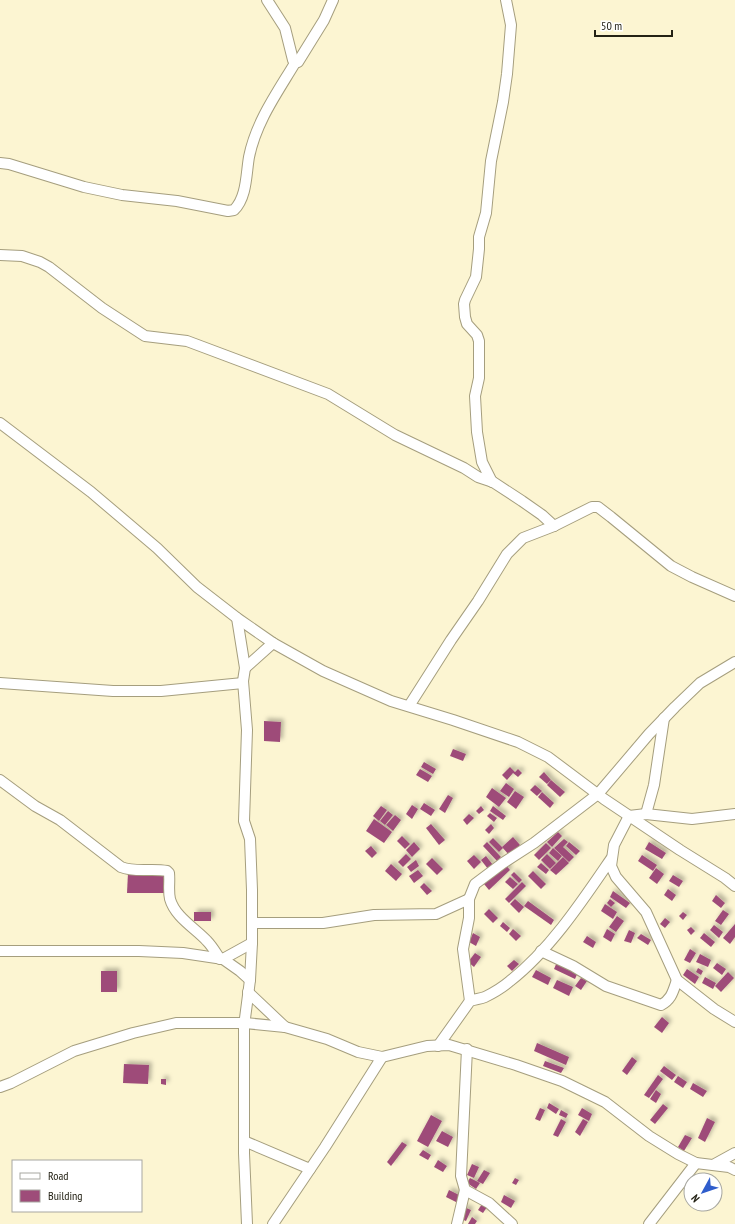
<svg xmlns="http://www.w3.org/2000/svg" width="735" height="1224" font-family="'PT Sans Narrow',sans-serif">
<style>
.building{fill:#9e4c79;filter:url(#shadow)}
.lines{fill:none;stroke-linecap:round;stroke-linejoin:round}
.minor-casing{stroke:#a59e7e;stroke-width:12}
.minor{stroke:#fff;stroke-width:10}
</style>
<defs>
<filter id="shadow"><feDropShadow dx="3" dy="-3" stdDeviation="2" flood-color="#0004"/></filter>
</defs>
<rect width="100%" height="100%" fill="#fcf5d2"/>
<g class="building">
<polygon points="264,721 281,722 280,742 264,741"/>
<polygon points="453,749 466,754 463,761 450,756"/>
<polygon points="424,762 436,769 433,774 421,767"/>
<polygon points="510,767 515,772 518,769 522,773 518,777 513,773 507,780 502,775"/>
<polygon points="420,769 432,776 428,782 416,775"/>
<polygon points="544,772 551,780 547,784 539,777"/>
<polygon points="551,780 565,792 560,797 547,785"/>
<polygon points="506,783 514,789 509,797 500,791"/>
<polygon points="535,785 542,791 537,796 530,790"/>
<polygon points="492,788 506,798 499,807 486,797"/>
<polygon points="515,791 524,797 516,809 507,802"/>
<polygon points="542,792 554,803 550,808 538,797"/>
<polygon points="448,795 453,798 445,813 439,809"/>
<polygon points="424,803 435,810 431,816 420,809"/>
<polygon points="412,805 418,809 412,819 406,814"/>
<polygon points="381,806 387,810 379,821 373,816"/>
<polygon points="481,806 484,810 479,814 476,811"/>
<polygon points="493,806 506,816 503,820 490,811"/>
<polygon points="388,811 393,815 385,825 380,821"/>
<polygon points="490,813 497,818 494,822 487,816"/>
<polygon points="469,814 474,818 467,825 463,820"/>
<polygon points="395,815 401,820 393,831 386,825"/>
<polygon points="374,819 392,832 384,843 366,831"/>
<polygon points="431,824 445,840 439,845 426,828"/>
<polygon points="491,824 494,828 489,834 485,830"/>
<polygon points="558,832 562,836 552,847 547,842"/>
<polygon points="402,836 410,844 405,849 397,841"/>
<polygon points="513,837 520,845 509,855 502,847"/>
<polygon points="493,838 503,848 499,852 489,842"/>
<polygon points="564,839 568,842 563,847 574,857 569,862 554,848"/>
<polygon points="414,842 420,849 412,857 406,850"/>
<polygon points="487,842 501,857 497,861 483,846"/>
<polygon points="569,842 580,851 576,855 566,846"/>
<polygon points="649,842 666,853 662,859 645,849"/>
<polygon points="546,843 551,848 539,860 534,855"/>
<polygon points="371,846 377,853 372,858 365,851"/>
<polygon points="553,848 562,856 558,861 549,853"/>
<polygon points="406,854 411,859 403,867 398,862"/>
<polygon points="547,854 556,863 550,869 541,860"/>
<polygon points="474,855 481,862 474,869 467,861"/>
<polygon points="642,855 657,865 653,871 638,861"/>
<polygon points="486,856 493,865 488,869 481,860"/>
<polygon points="563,857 569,863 556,875 550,870"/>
<polygon points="432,858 443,869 437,875 426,864"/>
<polygon points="416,860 419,866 411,872 407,867"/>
<polygon points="541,863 549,870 546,874 537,867"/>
<polygon points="391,864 402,874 396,881 385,871"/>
<polygon points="505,864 510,870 489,890 484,884"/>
<polygon points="656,868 664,874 657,884 649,878"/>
<polygon points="418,870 423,876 414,883 409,876"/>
<polygon points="533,871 546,884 541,889 528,876"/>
<polygon points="514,872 522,880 519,883 511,875"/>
<polygon points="128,873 165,874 164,893 127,893"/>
<polygon points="673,875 683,881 679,887 669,881"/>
<polygon points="510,877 518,884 513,889 505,882"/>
<polygon points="522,882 526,886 509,903 505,899"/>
<polygon points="424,883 432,891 427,895 420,887"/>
<polygon points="668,889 676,895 672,901 664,895"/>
<polygon points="613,891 630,903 626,908 610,897"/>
<polygon points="716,895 725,903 721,908 712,901"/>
<polygon points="515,899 524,907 519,913 510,904"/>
<polygon points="610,899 615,903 611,907 607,903"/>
<polygon points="528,901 554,920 551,925 524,906"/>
<polygon points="605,904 617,912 613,919 601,911"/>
<polygon points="489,909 498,918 493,923 484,914"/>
<polygon points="723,910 729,914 721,925 715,921"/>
<rect x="194" y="912" width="17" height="9"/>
<polygon points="683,912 687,915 683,920 679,916"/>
<polygon points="617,916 624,921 616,932 609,927"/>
<polygon points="665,918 670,922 665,928 660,924"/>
<polygon points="503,922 510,928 507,932 500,926"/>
<polygon points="735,924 735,937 730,944 723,938"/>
<polygon points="714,925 723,932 719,938 710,930"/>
<polygon points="691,927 695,931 691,935 687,930"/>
<polygon points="513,929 521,936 516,941 509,934"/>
<polygon points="607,929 615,934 611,942 603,937"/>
<polygon points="629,930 635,933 631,943 624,941"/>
<polygon points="473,933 480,937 476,946 469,942"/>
<polygon points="704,933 715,942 711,947 700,938"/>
<polygon points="641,934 651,940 648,945 637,938"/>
<polygon points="587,936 596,942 593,948 583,942"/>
<polygon points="690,949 696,953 690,963 684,960"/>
<polygon points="475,953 481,957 474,967 468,962"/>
<polygon points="700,954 711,960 708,967 696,962"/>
<polygon points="514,960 519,964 512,971 507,966"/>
<polygon points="557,962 578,972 575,979 554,969"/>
<polygon points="717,963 726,969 722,975 713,968"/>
<polygon points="698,968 703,971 701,975 696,972"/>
<polygon points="687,969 699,977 695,984 683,975"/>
<polygon points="536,970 551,978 548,985 532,977"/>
<rect x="101" y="971" width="16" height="21"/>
<polygon points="728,972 734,978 721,992 715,986"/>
<polygon points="705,977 716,983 713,989 702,983"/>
<polygon points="581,978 587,981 581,990 575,986"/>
<polygon points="557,980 573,987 569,996 553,988"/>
<polygon points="662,1017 669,1023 662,1033 654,1027"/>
<polygon points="537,1043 569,1057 566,1065 534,1051"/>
<polygon points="632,1057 637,1061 627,1075 622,1071"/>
<polygon points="545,1061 564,1068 561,1073 543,1066"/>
<polygon points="124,1064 149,1065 148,1084 123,1083"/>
<polygon points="664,1066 676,1075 672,1080 660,1071"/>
<polygon points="658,1075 663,1079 649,1098 644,1095"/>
<polygon points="678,1076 687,1082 683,1088 674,1082"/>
<polygon points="161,1079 166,1079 166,1085 161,1084"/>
<polygon points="693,1083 707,1091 703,1097 690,1089"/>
<polygon points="656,1090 661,1094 656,1103 650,1099"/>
<polygon points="549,1103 559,1109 556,1114 547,1108"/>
<polygon points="663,1104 668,1108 655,1124 650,1120"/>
<polygon points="540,1108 545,1110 540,1121 535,1119"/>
<polygon points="582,1108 592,1114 589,1121 578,1115"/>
<polygon points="561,1110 568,1114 566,1118 559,1115"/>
<polygon points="431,1115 442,1121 428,1147 417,1141"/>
<polygon points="707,1118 715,1122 705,1142 698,1138"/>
<polygon points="561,1119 566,1122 558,1137 553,1135"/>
<polygon points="583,1119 588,1122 580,1136 575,1132"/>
<polygon points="442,1131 453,1137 448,1147 436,1141"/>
<polygon points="685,1135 692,1138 684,1151 678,1147"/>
<polygon points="402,1142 407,1145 391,1166 387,1162"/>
<polygon points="423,1150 431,1155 428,1160 419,1155"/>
<polygon points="438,1160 447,1166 443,1172 434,1167"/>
<polygon points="472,1164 479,1167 474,1178 467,1175"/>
<polygon points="484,1170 490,1173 483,1184 477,1181"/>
<polygon points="470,1178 480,1183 476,1189 467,1183"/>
<polygon points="515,1178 519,1180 516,1185 512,1183"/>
<polygon points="449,1190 461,1196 458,1203 446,1197"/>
<polygon points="504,1195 515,1201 511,1208 501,1202"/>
<polygon points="482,1204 487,1207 483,1213 478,1210"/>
<polygon points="464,1207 471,1210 466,1221 459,1218"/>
<polygon points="472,1217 477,1221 475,1224 468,1224"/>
</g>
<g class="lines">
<defs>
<g id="minor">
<polyline points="267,0 285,28 293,60 295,63"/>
<path d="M0,163L9,164L84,187L122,195L177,201L228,211L234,210C247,197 246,174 249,157C256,122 277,93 295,63L298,62L324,20L333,0"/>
<polyline points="0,255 22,256 40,262 49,267 102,308 145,336 187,341 328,394 395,435 464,468 478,477 493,482 522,501 542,515 554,526"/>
<polyline points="0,423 91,492 157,548 197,587 237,618 273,643 323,671 391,701 453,720 518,742 548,757 604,799 680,850 725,878 735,886"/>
<polyline points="492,482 482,462 477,432 475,396 479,378 479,341 477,335 467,324 465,317 464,304 465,300 476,277 479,249 479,237 486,213 491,161 503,102 507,74 511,25 506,0"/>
<polyline points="237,618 245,668 243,681 247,730 244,821 250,839 252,890 252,943 250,980 244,1026 244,1153 247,1224"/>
<polyline points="245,668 273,643"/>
<polyline points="0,683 113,691 161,691 243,683"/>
<polyline points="409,706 451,640 478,601 507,554 523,538 554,526 592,507 598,507 611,517 671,566 692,577 735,596"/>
<path d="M0,780L35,806L60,820L121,867C136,873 151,868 167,871L169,873C170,882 168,890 170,899C175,917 195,928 207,941C212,946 216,953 220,959"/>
<polyline points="646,814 654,785 664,718"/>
<polyline points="735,814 692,819 646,814 629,816 614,845 611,866 616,877 646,912 677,980 714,1009 735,1022"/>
<polyline points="252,923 323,923 374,915 436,914 469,899"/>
<polyline points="0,951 139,951 183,953 223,959 240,971 250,980"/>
<path d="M541,951L573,966L606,986L661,1005C672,999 673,991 677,980"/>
<polyline points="223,959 252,943"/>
<polyline points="248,992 285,1027"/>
<polyline points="470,1001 463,949 469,918 469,899 475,884 503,863 534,843 598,794 649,734 675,707 700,683 735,662"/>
<path d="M438,1046L470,1001C475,999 480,999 485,997C493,993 503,987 510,981C550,950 583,900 611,859"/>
<polyline points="467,1049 461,1176 465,1190 489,1203 512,1224"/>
<polyline points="0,1087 11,1083 74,1051 133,1033 176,1023 245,1023 285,1027 327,1039 358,1052 382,1057 427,1046 449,1045 516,1065 562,1081 605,1102 649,1136 678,1154 696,1163 729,1167 735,1170"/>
<polyline points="244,1141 310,1169"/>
<polyline points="715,1164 735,1153"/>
<polyline points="273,1224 325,1147 382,1057"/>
<polyline points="457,1224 465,1190"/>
<polyline points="649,1224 696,1163"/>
</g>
</defs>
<use href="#minor" class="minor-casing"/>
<use href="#minor" class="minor"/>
</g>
<rect x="12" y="1160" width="130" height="52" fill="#ffffff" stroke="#a7a7a1"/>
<rect x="20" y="1173" width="20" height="6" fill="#ffffff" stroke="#a7a7a1"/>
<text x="48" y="1180" font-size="12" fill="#242215">Road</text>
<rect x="20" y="1190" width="20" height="12" fill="#9e4c79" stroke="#a7a7a1"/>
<text x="48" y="1200" font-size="12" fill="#242215">Building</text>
<g transform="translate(703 1192) rotate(230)"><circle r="19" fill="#ffffff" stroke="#a7a7a1"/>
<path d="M0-3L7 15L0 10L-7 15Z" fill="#2f5dcc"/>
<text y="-6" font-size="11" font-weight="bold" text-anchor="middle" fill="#242215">N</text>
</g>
<path d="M595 30v6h77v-6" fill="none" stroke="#242215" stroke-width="2"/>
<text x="601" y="30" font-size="12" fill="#242215" stroke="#ffffff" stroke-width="3" paint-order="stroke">50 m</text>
</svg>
